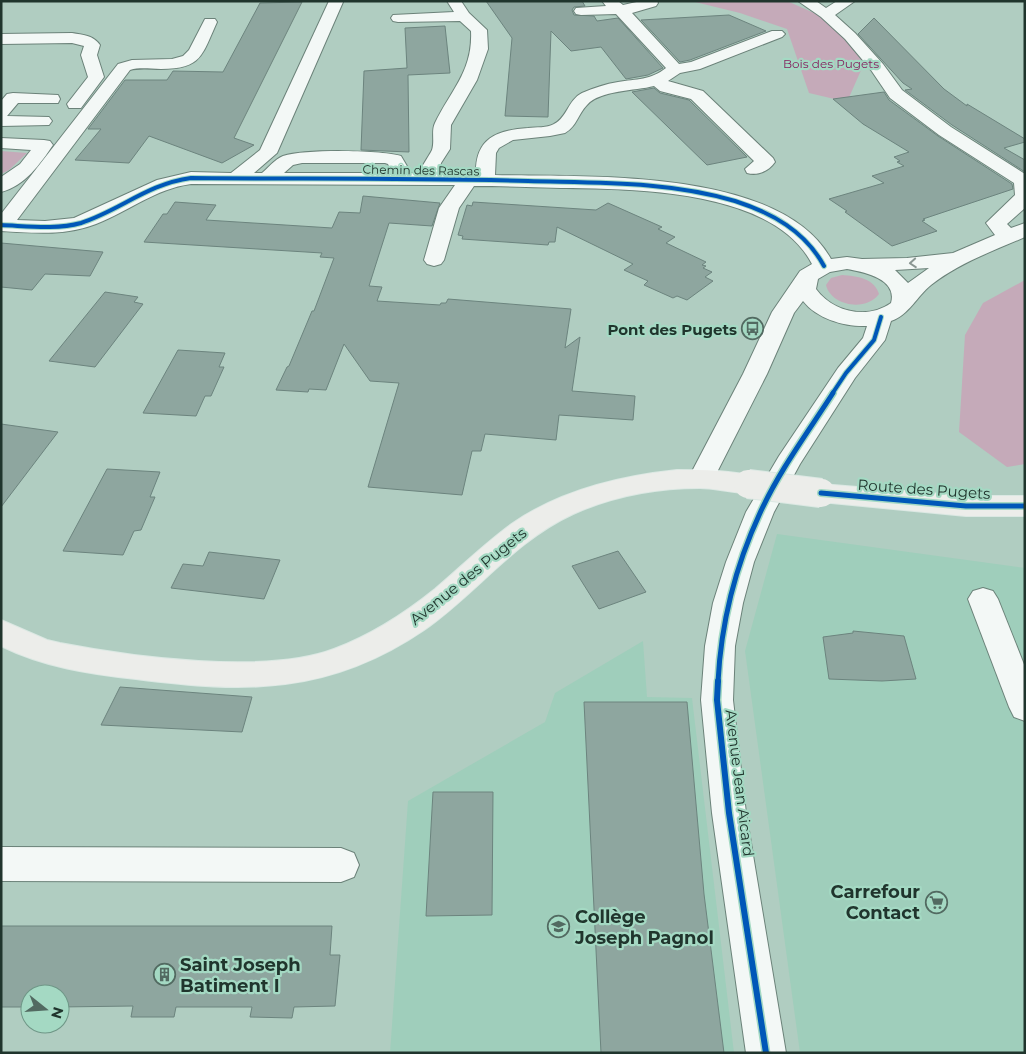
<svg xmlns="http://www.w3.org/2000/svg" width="1026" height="1054" font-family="Montserrat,sans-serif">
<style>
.built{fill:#9fcebb}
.green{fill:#c5aab9}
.building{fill:#8ea69f;stroke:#6c847e}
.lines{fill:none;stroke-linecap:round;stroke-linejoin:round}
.minor-casing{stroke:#6b8279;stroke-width:2}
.major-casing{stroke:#dbe8e3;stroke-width:2}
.minor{fill:#f3f8f6;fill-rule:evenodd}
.major{fill:#ecedea;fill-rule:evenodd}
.major-bridge-casing{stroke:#dbe8e3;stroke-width:30;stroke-linecap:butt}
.major-bridge{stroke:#ecedea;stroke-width:28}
.cycleway-far2-casing{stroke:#a4d9c3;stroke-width:6}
.cycleway-far1-casing{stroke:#a4d9c3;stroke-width:8}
.cycleway-casing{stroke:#a4d9c3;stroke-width:9}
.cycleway-far2{stroke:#0057b8;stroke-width:4}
.cycleway-far1{stroke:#0057b8;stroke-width:5}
.cycleway{stroke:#0057b8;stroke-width:6}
.oneway{stroke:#8a9692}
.labels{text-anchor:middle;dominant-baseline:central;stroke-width:4.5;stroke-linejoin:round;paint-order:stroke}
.far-park-label{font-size:12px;fill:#85205e;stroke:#a4d9c3}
.far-street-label{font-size:12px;fill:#20352d;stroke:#a4d9c3}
.poi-label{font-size:15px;font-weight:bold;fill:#20352d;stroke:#a4d9c3;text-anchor:end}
.street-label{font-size:15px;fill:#20352d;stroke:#a4d9c3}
.near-poi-label{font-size:18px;font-weight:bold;fill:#20352d;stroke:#a4d9c3;text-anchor:start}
</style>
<rect width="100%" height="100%" fill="#b0cdc1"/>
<g class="built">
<polygon points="777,534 1025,568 1025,1053 800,1053 745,651"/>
<polygon points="643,641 647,697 692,698 734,1053 390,1053 408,801 545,722 555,693"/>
</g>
<g class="green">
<polygon points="691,1 787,1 839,24 866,59 847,102 809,93 787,29 740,13"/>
<polygon points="1,151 27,153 9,170 1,174"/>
<path d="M842,275C857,276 874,278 879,294C866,312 831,306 826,285L831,278Z"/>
<polygon points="1025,280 1025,464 1007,467 959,432 965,335 983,303"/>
</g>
<g class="building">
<polygon points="486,1 582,1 585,6 574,7 572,10 574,15 594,16 597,21 618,18 663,68 648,75 626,79 601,47 571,51 551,31 548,117 505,116 512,38"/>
<polygon points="302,2 234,138 254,145 222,163 149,136 129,163 75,160 101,129 88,129 125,80 167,80 173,71 223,72 260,3"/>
<polygon points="729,15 766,31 690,60 680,62 641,20"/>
<polygon points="874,18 944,89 967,106 967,104 1025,139 1025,142 1004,148 1025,160 1025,172 952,125 905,90 912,89 903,83 858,34"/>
<polygon points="445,26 450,73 408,75 409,152 361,150 364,71 407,68 405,28"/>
<polygon points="654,88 660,93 689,100 747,157 707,165 632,92"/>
<polygon points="884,92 889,100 938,136 1012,184 1013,189 923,219 925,220 922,221 937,231 892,246 845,212 847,211 829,199 884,183 872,176 904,166 897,162 900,161 894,157 909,152 863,124 833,99"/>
<polygon points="363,196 440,203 432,226 389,223 369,286 382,287 377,301 440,305 441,303 446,303 448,299 571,309 565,348 580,337 572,391 635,396 633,420 559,415 556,440 485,434 481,451 472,451 462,495 368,487 399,383 370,381 344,344 326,390 309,389 308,392 276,390 287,367 289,366 312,311 314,311 334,258 320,257 322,253 144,242 163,214 167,214 175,202 216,205 206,220 332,228 339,212 360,213"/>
<polygon points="473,202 596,210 608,203 662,227 658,229 675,237 666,243 706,262 702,265 706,266 703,268 712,272 705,277 713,281 687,300 677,296 673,298 644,285 648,281 624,270 633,264 557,227 555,242 549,242 548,245 462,239 463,236 458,235 467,205 472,206"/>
<polygon points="1,243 103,252 90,276 45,274 32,290 1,287"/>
<polygon points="105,292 138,297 134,302 143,304 95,367 49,361"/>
<polygon points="178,350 225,353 219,367 224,367 211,396 205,396 196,416 143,413"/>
<polygon points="1,424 58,432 1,507"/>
<polygon points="107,469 160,472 150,497 155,497 141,530 134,531 123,555 63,551"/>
<polygon points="618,551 646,592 599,609 572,566"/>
<polygon points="209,552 280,560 264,599 171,588 183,564 203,566"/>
<polygon points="853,631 904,636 916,679 882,681 829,679 823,637 853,633"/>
<polygon points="120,687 252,697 242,732 101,725"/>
<polygon points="584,702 687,702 704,894 724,1053 601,1053"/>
<polygon points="433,792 493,792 492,915 426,916"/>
<polygon points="1,926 332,926 330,955 340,955 335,1006 294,1007 292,1018 250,1017 252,1007 176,1007 174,1017 131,1017 133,1006 60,1007 60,994 30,994 30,1007 1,1007"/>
</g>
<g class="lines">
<defs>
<g id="minor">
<path d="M329,1L343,2L277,153L254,173H262C268,168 275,159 283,156C306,149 378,150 401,156L411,173L419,174C422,165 428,158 432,150C435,141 431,131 435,123C451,90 473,71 471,31L460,21L398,22L393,21L391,18L393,15L454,12L447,1H461L469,13L487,30L488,49L477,80L451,125L450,149L441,163L438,174H476C475,139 496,130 528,128C536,127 547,128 554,124C567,118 568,100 582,93C593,88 606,84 618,82C636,79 651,80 666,68L616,14L581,15L576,14L574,11L576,8L606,6L602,1H618L623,5L641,1H657L658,3L656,6L632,13L679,64L691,62L772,31H782L785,34L782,37L700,69L680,73L668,81L703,91L773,158L775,162C769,171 758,176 747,173L745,169L754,161L691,99L660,91L654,86C635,91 600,90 587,105C578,114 577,126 565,133L550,136L513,140L499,148L496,153L495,175C586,177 780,167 831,259L847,257L862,259L907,258L953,253L995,235L986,223L1015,195L1014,183L939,135L890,98L871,70L845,39L821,17L798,1H816L826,8L837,1H855L835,15L855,33L883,64L902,90L951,127L1025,174V208L1007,224L1011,228L1025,223V237C993,251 959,263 931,285C917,296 909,315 891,321L885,340L855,378L800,464L774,512L754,562L743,603L735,646L733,700L746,813L786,1053H746L712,813L701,700L705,646L713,603L726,562L746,512L779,456L838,368L863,338L867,326C845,327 817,319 803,301L794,313L767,374L710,486L701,488L692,486L688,479L743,374L772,312L800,271L812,264C773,189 635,189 561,188C532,187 503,186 474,186L459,208L444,260L441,264L434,266L427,264L424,260L439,208L455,185H438L191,184C155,189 129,211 96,224C66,236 33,233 1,231V214L118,64L132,60L172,59L183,56L189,50L205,19H215L217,22C202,55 202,69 161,69C150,69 140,67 130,70L17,220L45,221L74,218L157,180L191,172L231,173L260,150ZM302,163H385L388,164L392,173H284L293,165ZM929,268L908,283L895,270ZM847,269C864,272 898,279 891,303C867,320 833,312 816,289L818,279L830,272Z"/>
<path d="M72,33C83,35 93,35 100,45L97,55L104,77L81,108H69L67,104L88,77L81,55L84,46L72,43L1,44V34Z"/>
<polygon points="13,93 58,95 60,99 58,103 18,103 7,116 49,117 52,121 49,125 1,126 1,101 7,94"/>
<path d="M1,138L44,140L50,141L53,145C40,164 25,186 1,192V177L20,164L31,150L1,148Z"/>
<polygon points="983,588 993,591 998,599 1025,667 1025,721 1014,717 1009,707 968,599 973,591"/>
<polygon points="1,847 341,848 354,853 359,865 354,877 341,882 1,881"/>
</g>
<g id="major">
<path d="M677,470C704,470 731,470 757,477L761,484L757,491C739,496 719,488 700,488C657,488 613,496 573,514C514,541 476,594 424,630C329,695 245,693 136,679C89,674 44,667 1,646V620L47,640L60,643C132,657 266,675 334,649C371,635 404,614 435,589C461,567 485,543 513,523C561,490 620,476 677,470Z"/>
<polygon points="821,484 966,496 1025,496 1025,516 966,516 821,502 812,500 808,493 812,486"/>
</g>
</defs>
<use href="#minor" class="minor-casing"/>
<use href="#major" class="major-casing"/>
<use href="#minor" class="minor"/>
<use href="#major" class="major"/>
<defs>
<polyline id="major-bridge" points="748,484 821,493"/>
</defs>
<use href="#major-bridge" class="major-bridge-casing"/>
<use href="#major-bridge" class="major-bridge"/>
<defs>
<g id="cycleway-far2">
<path d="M1,225C27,226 56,230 81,223C121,210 147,184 191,178C303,179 416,178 528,181C597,183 668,181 735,201C772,213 805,231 824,266"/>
<polyline points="832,394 846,373 874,340 881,317"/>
</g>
<g id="cycleway-far1">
<polyline points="821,493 966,506 1025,506"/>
<path d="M718,682C721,623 735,567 760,513C779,471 808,432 833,393"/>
</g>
<polyline id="cycleway" points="718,681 717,700 729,813 766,1053"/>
</defs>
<use href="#cycleway-far2" class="cycleway-far2-casing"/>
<use href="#cycleway-far1" class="cycleway-far1-casing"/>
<use href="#cycleway" class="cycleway-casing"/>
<use href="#cycleway-far2" class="cycleway-far2"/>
<use href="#cycleway-far1" class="cycleway-far1"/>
<use href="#cycleway" class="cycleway"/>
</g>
<defs><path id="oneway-chevron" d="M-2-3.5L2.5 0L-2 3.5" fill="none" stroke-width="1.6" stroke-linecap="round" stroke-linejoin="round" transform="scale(1.25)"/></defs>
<use class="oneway" href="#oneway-chevron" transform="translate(913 263) rotate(176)"/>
<defs>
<symbol id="bus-ring" viewBox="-11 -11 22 22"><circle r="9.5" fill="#a4d9c3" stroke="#526a61" stroke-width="1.5"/><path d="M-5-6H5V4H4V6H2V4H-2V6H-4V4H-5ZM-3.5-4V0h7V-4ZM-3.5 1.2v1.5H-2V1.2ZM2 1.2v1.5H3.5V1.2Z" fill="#526a61"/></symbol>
<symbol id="supermarket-ring" viewBox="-11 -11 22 22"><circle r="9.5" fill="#a4d9c3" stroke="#526a61" stroke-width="1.5"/><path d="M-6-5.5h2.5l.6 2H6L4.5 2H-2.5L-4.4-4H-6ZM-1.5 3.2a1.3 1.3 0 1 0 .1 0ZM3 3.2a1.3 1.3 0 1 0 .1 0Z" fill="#526a61"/></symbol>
<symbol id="school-ring" viewBox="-11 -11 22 22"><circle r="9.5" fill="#a4d9c3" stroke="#526a61" stroke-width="1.5"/><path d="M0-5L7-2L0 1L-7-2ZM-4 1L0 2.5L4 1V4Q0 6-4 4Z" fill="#526a61"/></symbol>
<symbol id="building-ring" viewBox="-11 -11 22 22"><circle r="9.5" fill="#a4d9c3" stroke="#526a61" stroke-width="1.5"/><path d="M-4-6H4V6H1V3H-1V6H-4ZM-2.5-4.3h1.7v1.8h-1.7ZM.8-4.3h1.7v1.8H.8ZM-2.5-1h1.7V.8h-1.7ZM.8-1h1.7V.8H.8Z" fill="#526a61"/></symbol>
</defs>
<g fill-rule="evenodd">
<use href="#bus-ring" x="740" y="316" width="25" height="25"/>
<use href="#supermarket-ring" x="924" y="890" width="25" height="25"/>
<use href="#school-ring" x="546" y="914" width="25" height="25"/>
<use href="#building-ring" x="152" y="962" width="25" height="25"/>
</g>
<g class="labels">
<g class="far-park-label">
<text x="831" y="63">Bois des Pugets</text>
</g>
<g class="far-street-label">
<text transform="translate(421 170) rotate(1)">Chemin des Rascas</text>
</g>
<g class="poi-label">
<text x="737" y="329">Pont des Pugets</text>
</g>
<g class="street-label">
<text transform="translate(924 489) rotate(4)">Route des Pugets</text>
<text transform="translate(468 576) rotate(-39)">Avenue des Pugets</text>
<text transform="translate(740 783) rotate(83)">Avenue Jean Aicard</text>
</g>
<g class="near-poi-label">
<text x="920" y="892" text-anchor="end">Carrefour<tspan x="920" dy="21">Contact</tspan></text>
<text x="575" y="917">Collège<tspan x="575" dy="21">Joseph Pagnol</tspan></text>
<text x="180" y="965">Saint Joseph<tspan x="180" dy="21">Batiment I</tspan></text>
</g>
</g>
<rect width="1026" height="1054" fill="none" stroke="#20352d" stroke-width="5"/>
<g transform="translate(45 1009) rotate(107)"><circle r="24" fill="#a4d9c3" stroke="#6f9787"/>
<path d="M0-4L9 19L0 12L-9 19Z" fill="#526a61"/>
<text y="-8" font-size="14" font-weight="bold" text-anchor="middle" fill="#20352d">N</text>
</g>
</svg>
